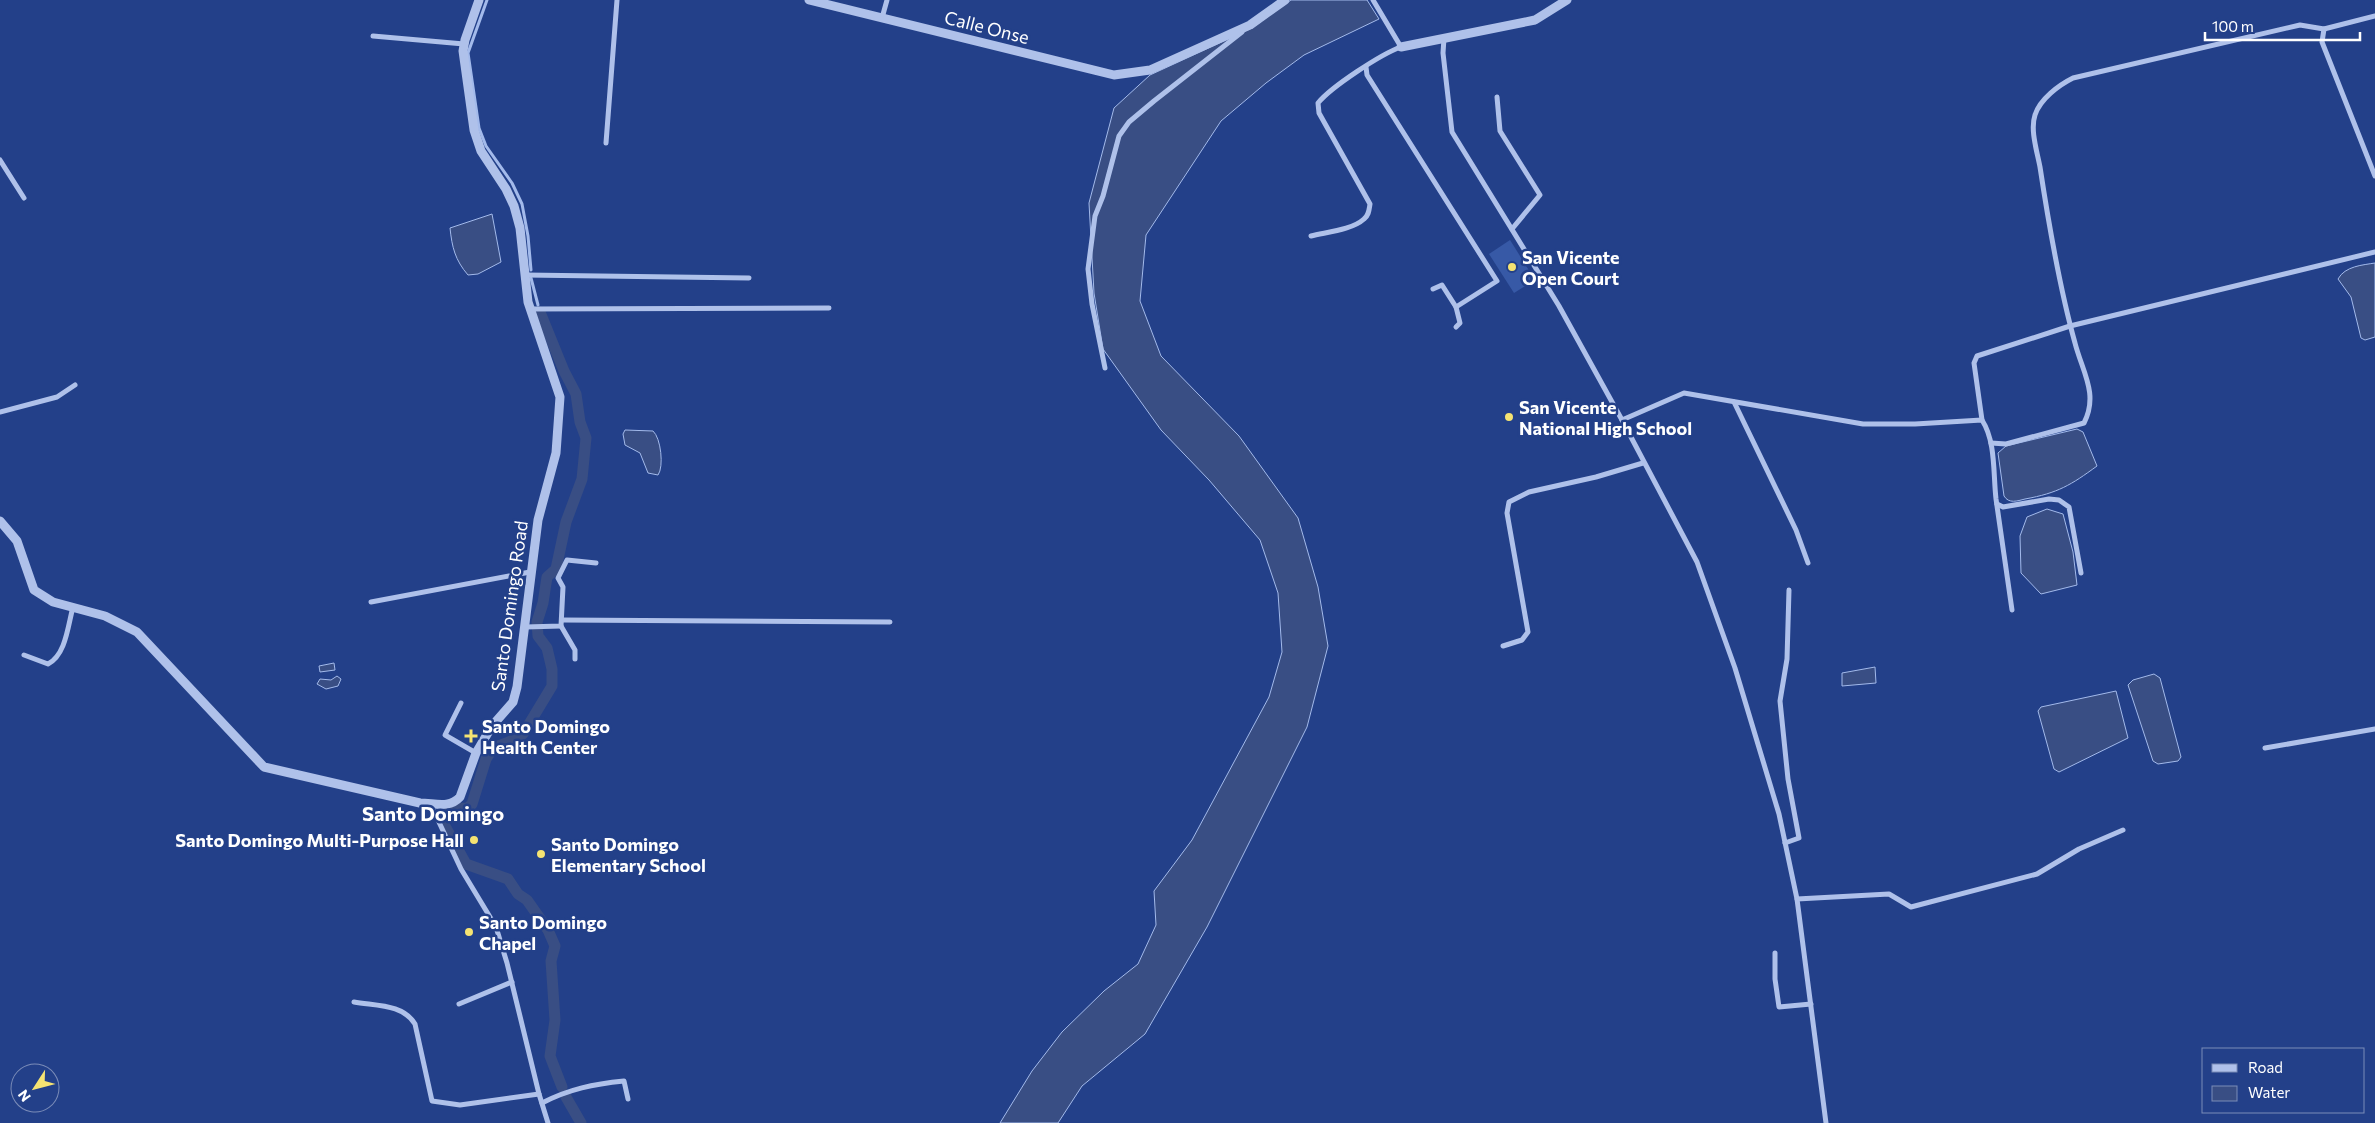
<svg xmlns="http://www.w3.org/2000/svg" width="2375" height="1123" font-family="Commissioner,sans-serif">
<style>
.green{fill:#3759a6}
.water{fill:#394e84;stroke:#a3baeb}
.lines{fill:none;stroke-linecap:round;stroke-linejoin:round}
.stream{stroke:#a3baeb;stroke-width:3}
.canal{stroke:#394e84;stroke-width:11}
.minor{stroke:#afc1ea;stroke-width:5}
.tertiary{stroke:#afc1ea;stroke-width:9}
.poi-dot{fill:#f5e372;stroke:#234089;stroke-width:2}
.labels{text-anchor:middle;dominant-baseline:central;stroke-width:5;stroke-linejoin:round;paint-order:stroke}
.street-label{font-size:18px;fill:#fff;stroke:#234089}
.poi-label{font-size:18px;font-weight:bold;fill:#fff;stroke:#234089;text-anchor:start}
.quarter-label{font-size:20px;font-weight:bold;fill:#fff;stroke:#234089}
</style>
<rect width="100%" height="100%" fill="#234089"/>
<polygon class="green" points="1510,240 1535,280 1514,293 1489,254"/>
<g class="water">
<polygon points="1291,0 1367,0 1379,19 1304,55 1266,83 1221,121 1146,235 1140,301 1161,356 1239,436 1298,518 1318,587 1328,646 1307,727 1207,927 1145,1034 1082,1086 1058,1123 1000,1123 1032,1071 1062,1032 1104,991 1138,964 1156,925 1154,891 1192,840 1269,697 1282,652 1278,593 1260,540 1209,480 1161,430 1103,349 1094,293 1089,203 1114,108 1150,75 1252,28"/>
<path d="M492,214L501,262L478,274L468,275C455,260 452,247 450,228Z"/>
<path d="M2375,263V337L2365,340L2361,338L2351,297L2338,279C2345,266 2363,265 2375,263Z"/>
<path d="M2077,429L2083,432L2097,466C2071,485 2058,493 2025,499C2017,501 2009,504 2004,496L1998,453L2006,446Z"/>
<path d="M625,430L653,431C661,438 664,467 658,475L648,473L640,453L625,445L623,434Z"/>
<polygon points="2047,509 2063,514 2073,552 2077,585 2041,594 2021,573 2020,536 2027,517"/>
<polygon points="334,663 335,670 320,672 319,666"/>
<polygon points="1875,667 1876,683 1842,686 1842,673"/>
<polygon points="2154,674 2160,678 2181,757 2178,761 2158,764 2153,761 2128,685 2133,680"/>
<polygon points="337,676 341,679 338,686 326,689 317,684 320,679 331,680"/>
<polygon points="2116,691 2128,738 2059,772 2054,769 2038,711 2041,707"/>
</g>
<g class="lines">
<g class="stream">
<polyline points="487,0 468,53 479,128 486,146 512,183 522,204 528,236 531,270"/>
<polyline points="531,278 538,305"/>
</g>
<g class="canal">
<path d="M540,312L564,371L576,394L580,422L586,438L582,479L566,522L556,569L547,577L543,603L537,622L538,636L547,648L552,669V686L523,734L509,742L493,748L486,759L472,804L468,808C457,809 442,804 441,819L466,864L508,879L518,894L527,900L548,930L555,946L551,961L555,1020L550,1056L562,1087"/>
<polyline points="566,1097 581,1123"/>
</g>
<g class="minor">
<polyline points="882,18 887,0"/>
<polyline points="2324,29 2322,42 2375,176"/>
<polyline points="373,36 464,44"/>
<polyline points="1444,38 1443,53 1452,132 1559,306 1622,420 1697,562 1735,668 1779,814 1797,899 1826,1123"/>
<polyline points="1366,67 1367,75 1497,281 1456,307 1442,285 1433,289"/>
<polyline points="1497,97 1500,131 1540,195 1512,229"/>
<polyline points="606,143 617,0"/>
<polyline points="0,160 24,198"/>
<path d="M1311,236C1327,232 1352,230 1364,219C1369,215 1369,210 1370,204L1319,113L1318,103C1331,87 1381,54 1401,47L1373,0"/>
<polyline points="525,275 749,278"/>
<polyline points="1456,307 1460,323 1456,327"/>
<polyline points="530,309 829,308"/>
<polyline points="1105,368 1092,304 1088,269 1095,216 1103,196 1119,136 1129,122 1154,101 1242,32"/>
<polyline points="1734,402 1796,530 1808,563"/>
<polyline points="0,412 57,397 75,385"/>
<path d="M1622,420L1684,393L1863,424H1915L1982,420C1996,442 1993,473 1996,499C2001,536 2007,573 2012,610"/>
<polyline points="1982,420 1974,363 1977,356 2070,326 2375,252"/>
<path d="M1991,443L2006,444L2084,423C2099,394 2082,371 2075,343C2059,286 2049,226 2040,167C2037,151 2030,130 2035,115C2040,99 2059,85 2073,78L2300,25L2324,29L2375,16"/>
<polyline points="1997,504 2003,507 2049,499 2059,500 2069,507 2081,573"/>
<polyline points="371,602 530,572"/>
<polyline points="562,620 890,622"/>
<polyline points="561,626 575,650 575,659"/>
<polyline points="525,627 561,626 563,587 558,578 567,560 596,563"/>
<polyline points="1503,646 1522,640 1528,632 1507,513 1509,502 1529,492 1596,477 1643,463"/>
<path d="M24,655L48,664C66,655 68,625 73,607"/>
<polyline points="461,703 445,735 476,753"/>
<polyline points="2265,748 2375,729"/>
<polyline points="430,803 461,869 496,927 507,963 539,1094 548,1123"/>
<polyline points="1785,843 1799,838 1788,779 1780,701 1787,659 1789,590"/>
<polyline points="1797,899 1889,894 1911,907 2037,874 2079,849 2123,830"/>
<polyline points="1775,953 1775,979 1779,1007 1811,1004"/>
<path d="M354,1002C376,1006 403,1004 415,1024L432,1101L460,1105L539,1094"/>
<polyline points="459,1004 512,982"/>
<path d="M542,1103C569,1089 594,1084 624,1081L628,1099"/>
</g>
<g class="tertiary">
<polyline points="809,0 1114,75 1150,70 1250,25 1285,0"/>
<polyline points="1401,47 1535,20 1567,0"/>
<path d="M0,521L17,541L34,590L53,602L105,616L137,632L264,767L420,803C435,803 449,809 460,797L476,753L492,726L513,702L517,687L538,520L556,453L560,397L528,302L520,228L514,206L506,189L481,151L474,130L463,51L465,40L479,0"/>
</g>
</g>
<g class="poi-dot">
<circle cx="1512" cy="267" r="5"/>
<circle cx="1509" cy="417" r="5"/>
<path d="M468.5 728.5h5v5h5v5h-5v5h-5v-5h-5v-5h5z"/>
<circle cx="474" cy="840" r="5"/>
<circle cx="541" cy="854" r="5"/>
<circle cx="469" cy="932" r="5"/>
</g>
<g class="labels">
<g class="street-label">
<text transform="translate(987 27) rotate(14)">Calle Onse</text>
<text transform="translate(509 606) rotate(-82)">Santo Domingo Road</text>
</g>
<g class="poi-label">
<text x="1522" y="257">San Vicente<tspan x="1522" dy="21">Open Court</tspan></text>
<text x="1519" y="407">San Vicente<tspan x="1519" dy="21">National High School</tspan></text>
<text x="482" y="726">Santo Domingo<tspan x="482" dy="21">Health Center</tspan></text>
<text x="464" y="840" text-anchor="end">Santo Domingo Multi-Purpose Hall</text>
<text x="551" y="844">Santo Domingo<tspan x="551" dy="21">Elementary School</tspan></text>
<text x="479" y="922">Santo Domingo<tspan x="479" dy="21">Chapel</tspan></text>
</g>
<g class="quarter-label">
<text x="433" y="813">Santo Domingo</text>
</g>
</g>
<rect x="2202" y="1048" width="162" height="65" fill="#234089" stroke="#7b8cb8"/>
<rect x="2212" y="1064" width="25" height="8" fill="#afc1ea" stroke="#7b8cb8"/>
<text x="2248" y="1073" font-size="15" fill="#ffffff">Road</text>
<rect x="2212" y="1086" width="25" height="15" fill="#394e84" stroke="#7b8cb8"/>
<text x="2248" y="1098" font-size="15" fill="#ffffff">Water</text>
<g transform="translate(35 1088) rotate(234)"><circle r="24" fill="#234089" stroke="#7b8cb8"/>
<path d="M0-4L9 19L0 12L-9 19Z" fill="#f5e372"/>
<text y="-8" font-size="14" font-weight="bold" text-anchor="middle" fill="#ffffff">N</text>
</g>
<path d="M2205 32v8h155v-8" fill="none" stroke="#ffffff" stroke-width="2.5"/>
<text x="2212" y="32" font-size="15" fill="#ffffff" stroke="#234089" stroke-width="4" paint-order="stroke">100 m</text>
</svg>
